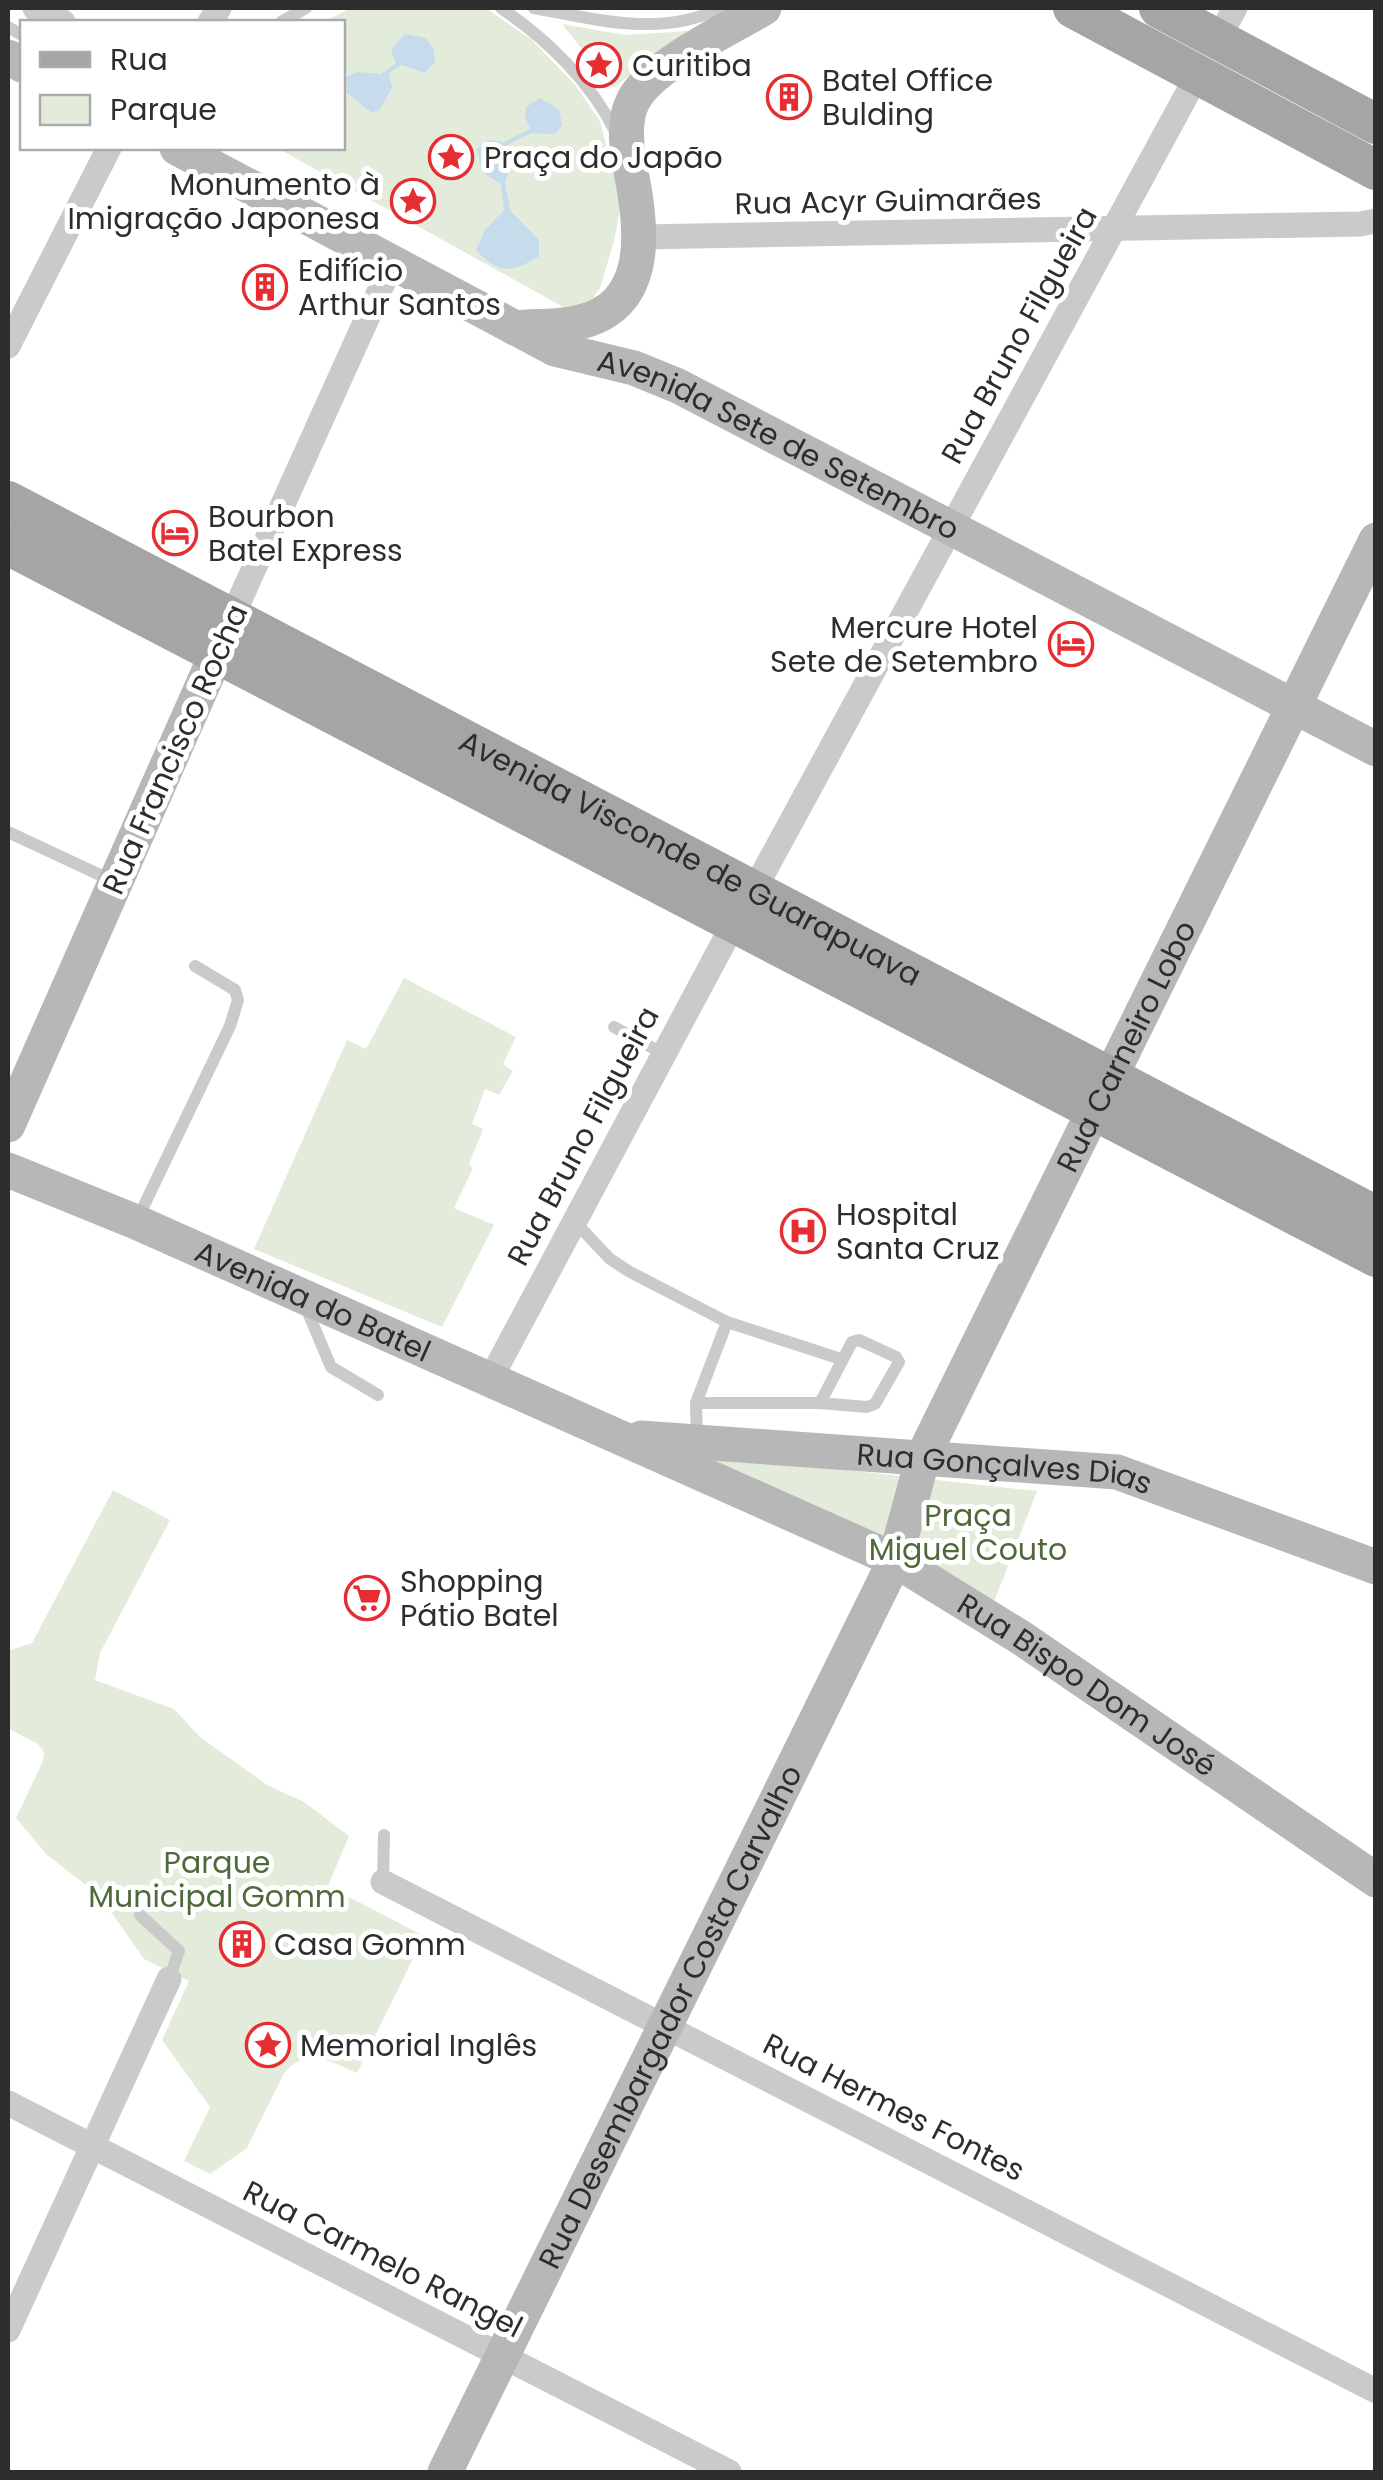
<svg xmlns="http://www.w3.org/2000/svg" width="1383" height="2480" font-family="Poppins,sans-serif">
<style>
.green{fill:#e3ebda}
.water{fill:#c6dbeb}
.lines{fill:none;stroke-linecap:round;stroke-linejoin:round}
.lane{stroke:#cacaca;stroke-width:12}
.street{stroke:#cacaca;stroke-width:25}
.secondary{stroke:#b7b7b7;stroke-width:35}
.primary{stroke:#a5a5a5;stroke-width:40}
.labels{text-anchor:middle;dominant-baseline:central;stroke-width:10;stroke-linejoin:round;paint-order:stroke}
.poi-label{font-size:30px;fill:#2d2d2d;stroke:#fff;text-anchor:start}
.street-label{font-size:30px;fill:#2d2d2d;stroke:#fff}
.park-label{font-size:30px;fill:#4e693a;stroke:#fff}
</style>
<rect width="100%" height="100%" fill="#fff"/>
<g class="green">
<polygon points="351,8 487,9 532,40 575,85 600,121 621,204 614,241 600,288 586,308 565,308 277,148 342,148 342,22 324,22"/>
<polygon points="562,24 625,35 689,31 613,88"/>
<polygon points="404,978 516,1037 503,1064 513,1071 499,1095 485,1089 472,1124 483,1129 469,1164 473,1168 454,1208 494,1225 442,1327 254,1249 347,1040 366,1049"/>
<polygon points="701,1454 1037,1491 994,1602"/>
<path d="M113,1490L170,1520L100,1653L95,1680L174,1709L200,1737L267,1785L304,1802L349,1836L328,1886L424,1936L357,2073C329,2061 308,2046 284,2073L247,2148L210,2174L184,2161L210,2107L162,2040L189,1981L144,1959L99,1895L47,1855L16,1818L43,1761L44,1752L38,1744L8,1728V1651L32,1643Z"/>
</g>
<g class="water">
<polygon points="405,34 426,38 434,50 435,61 425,73 402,65 389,73 392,88 379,111 371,112 347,93 346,77 358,72 381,74 396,63 391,50"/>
<path d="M540,98L559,110L562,125L555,134L531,133L506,146L513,157L505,182L510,210L539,240V256C512,273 499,275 476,250L485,230L504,210L501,184L482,172L477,149L489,140L504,142L530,129L525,116L526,107Z"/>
</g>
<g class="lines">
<g class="lane">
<path d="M501,8C547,39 591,82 616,133"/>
<path d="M534,8C594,19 662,38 720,8"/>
<polyline points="281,22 306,8"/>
<polyline points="8,27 22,35"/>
<polyline points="8,832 113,881"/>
<polyline points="614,1027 664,1054"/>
<polyline points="137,1220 230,1026 238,1000 235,990 195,966"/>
<polyline points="575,1222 610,1259 630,1272 727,1322 841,1359"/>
<polyline points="304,1303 331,1367 378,1395"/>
<polyline points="696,1403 820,1403 867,1407 875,1404 899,1362 896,1357 859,1340 852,1342 820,1403"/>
<polyline points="697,1438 696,1403 727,1322"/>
<polyline points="383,1882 384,1835"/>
<polyline points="140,1915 179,1951 169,1979"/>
</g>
<g class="street">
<polyline points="35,8 63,22"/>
<polyline points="210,22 219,8"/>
<polyline points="1218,39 1235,8"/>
<polyline points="640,237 1360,224 1376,221"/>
<polyline points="8,346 109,148"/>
<polyline points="232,617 392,263"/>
<polyline points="754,890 1198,74"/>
<polyline points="490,1380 734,923"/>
<polyline points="383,1882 1376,2391"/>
<polyline points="8,2103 729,2472"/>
<polyline points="8,2330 169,1979"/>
</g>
<g class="secondary">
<polyline points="8,57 22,65"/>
<path id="s1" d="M177,148L555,349L634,368L678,386L1376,749"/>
<path d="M515,328C535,326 557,327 576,323C650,308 643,233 632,177C627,154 622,122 633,101C650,66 729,29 764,8"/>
<polyline points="8,1125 228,628"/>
<path id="s2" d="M8,1170L136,1222L895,1560L1020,1637L1376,1880"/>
<path id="s3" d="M641,1438L1117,1472L1376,1567"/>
<path id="s4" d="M445,2472L895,1560L923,1457L932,1438L1376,540"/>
</g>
<g class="primary">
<polyline points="1073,8 1376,170"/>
<polyline points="1159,8 1376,124"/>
<path id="s5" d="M8,501L1376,1216"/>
<polyline points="8,545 1376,1257"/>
</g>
</g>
<defs>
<symbol id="sight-ring" viewBox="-11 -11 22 22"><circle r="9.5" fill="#fff" stroke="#e62d32" stroke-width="1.5"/><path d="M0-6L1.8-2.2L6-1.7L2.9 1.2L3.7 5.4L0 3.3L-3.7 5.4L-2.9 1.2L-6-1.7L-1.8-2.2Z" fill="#e62d32"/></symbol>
<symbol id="building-ring" viewBox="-11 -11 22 22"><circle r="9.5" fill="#fff" stroke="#e62d32" stroke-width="1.5"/><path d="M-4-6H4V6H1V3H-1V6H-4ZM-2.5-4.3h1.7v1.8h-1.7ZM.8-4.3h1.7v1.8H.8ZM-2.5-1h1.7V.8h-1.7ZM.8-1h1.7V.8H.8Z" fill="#e62d32"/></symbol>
<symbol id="hotel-ring" viewBox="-11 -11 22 22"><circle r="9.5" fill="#fff" stroke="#e62d32" stroke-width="1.5"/><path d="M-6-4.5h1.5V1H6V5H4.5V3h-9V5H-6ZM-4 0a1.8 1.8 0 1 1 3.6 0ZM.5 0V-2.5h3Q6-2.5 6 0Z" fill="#e62d32"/></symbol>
<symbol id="hospital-ring" viewBox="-11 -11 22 22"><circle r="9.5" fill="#fff" stroke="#e62d32" stroke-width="1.5"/><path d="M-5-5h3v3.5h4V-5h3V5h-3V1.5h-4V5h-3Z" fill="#e62d32"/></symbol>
<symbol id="supermarket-ring" viewBox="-11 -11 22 22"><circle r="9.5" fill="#fff" stroke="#e62d32" stroke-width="1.5"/><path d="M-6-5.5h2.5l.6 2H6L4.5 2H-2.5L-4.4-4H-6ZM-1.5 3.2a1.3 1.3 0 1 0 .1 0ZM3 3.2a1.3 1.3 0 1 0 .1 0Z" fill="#e62d32"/></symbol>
</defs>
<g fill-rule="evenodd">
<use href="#sight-ring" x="574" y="40" width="50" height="50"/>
<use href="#building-ring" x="764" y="72" width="50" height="50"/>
<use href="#sight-ring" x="426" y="132" width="50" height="50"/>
<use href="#sight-ring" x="388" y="176" width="50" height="50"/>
<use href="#building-ring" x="240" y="262" width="50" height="50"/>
<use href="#hotel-ring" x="150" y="508" width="50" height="50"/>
<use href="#hotel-ring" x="1046" y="619" width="50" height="50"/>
<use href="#hospital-ring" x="778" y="1206" width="50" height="50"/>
<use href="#supermarket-ring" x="342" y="1573" width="50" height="50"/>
<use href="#building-ring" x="217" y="1919" width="50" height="50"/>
<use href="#sight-ring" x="243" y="2020" width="50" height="50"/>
</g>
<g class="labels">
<g class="poi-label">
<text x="632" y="65">Curitiba</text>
<text x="822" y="80">Batel Office<tspan x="822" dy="34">Bulding</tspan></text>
<text x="484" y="157">Praça do Japão</text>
<text x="380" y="184" text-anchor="end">Monumento à<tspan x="380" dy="34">Imigração Japonesa</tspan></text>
<text x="298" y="270">Edifício<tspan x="298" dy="34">Arthur Santos</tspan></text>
<text x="208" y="516">Bourbon<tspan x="208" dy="34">Batel Express</tspan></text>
<text x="1038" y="627" text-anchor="end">Mercure Hotel<tspan x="1038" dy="34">Sete de Setembro</tspan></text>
<text x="836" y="1214">Hospital<tspan x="836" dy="34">Santa Cruz</tspan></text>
<text x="400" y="1581">Shopping<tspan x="400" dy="34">Pátio Batel</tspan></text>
<text x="274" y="1944">Casa Gomm</text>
<text x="300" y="2045">Memorial Inglês</text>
</g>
<g class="street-label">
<text transform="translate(888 201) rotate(-1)">Rua Acyr Guimarães</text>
<text transform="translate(1019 335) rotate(-61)">Rua Bruno Filgueira</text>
<text stroke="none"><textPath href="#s1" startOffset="672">Avenida Sete de Setembro</textPath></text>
<text transform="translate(175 749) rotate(-66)">Rua Francisco Rocha</text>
<text stroke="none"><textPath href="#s5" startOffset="770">Avenida Visconde de Guarapuava</textPath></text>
<text stroke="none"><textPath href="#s4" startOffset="1582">Rua Carneiro Lobo</textPath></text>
<text transform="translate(583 1136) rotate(-62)">Rua Bruno Filgueira</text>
<text stroke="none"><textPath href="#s2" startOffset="332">Avenida do Batel</textPath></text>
<text stroke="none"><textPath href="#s3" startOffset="365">Rua Gonçalves Dias</textPath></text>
<text stroke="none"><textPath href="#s2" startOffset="1198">Rua Bispo Dom José</textPath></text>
<text stroke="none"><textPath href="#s4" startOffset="508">Rua Desembargador Costa Carvalho</textPath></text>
<text transform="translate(894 2107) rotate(27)">Rua Hermes Fontes</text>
<text transform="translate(383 2259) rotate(27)">Rua Carmelo Rangel</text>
</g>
<g class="park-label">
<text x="968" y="1515">Praça<tspan x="968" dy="34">Miguel Couto</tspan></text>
<text x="217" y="1862">Parque<tspan x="217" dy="34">Municipal Gomm</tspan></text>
</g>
</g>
<rect width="1383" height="2480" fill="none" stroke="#2d2d2d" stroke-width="20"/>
<rect x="20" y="20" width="325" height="130" fill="#ffffff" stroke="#ababab" stroke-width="2.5"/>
<rect x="40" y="52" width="50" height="15" fill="#a5a5a5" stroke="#ababab" stroke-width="2.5"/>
<text x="110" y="70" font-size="30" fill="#2d2d2d">Rua</text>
<rect x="40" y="95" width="50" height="30" fill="#e3ebda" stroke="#ababab" stroke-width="2.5"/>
<text x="110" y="120" font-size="30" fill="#2d2d2d">Parque</text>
</svg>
